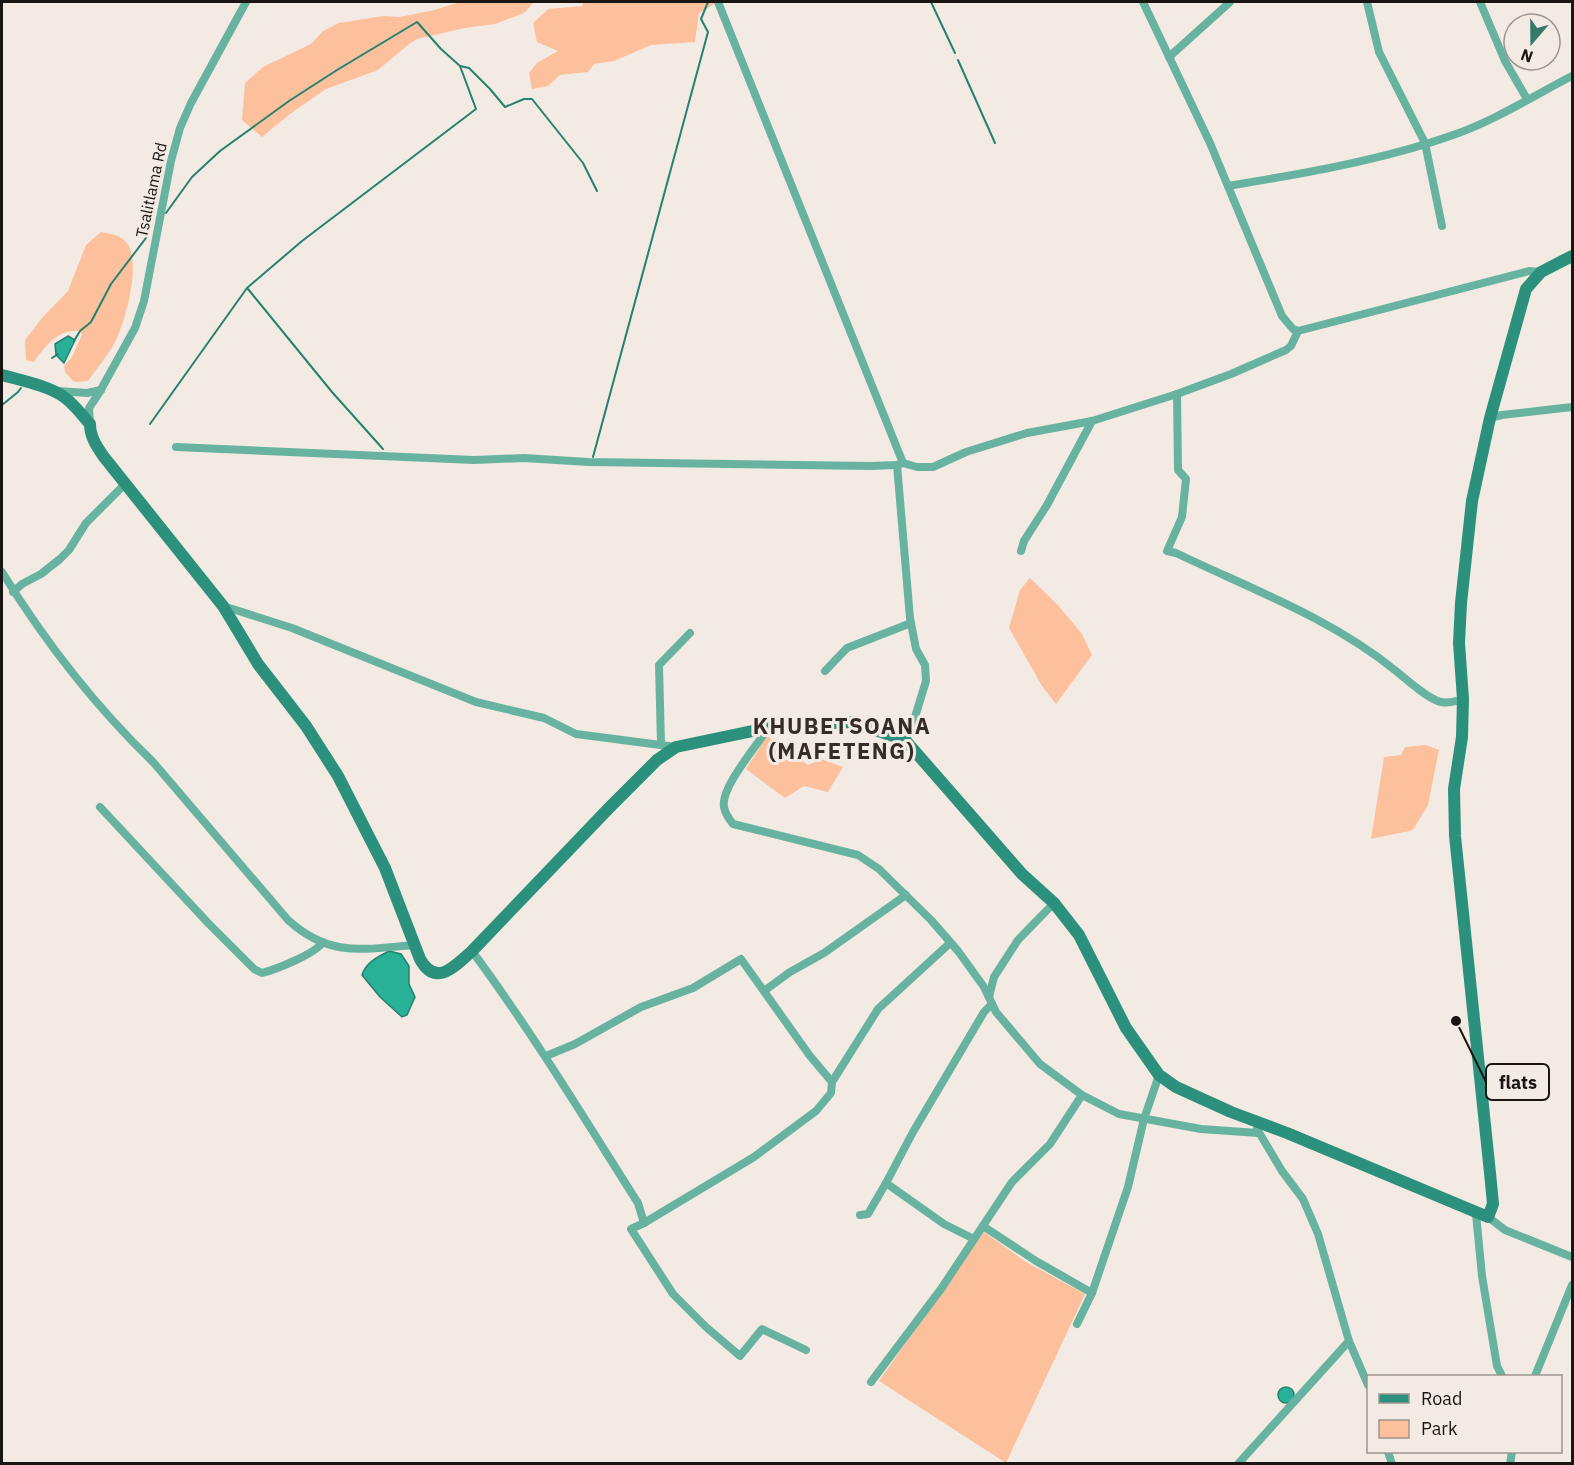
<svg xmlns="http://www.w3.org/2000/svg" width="1574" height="1465" font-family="'IBM Plex Sans',sans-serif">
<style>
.green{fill:#fdc09c}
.water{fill:#28b197;stroke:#23826f;stroke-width:1.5}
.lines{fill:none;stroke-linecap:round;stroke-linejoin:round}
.stream{stroke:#23826f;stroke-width:2}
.street{stroke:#68b3a0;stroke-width:8}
.secondary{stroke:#2c917c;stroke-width:12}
.labels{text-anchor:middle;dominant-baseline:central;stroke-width:6;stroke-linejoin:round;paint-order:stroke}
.street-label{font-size:16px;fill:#181513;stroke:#f4eae4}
.district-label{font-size:22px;font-weight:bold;letter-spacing:1.5px;fill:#342c28;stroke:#f4eae4}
.leader{fill:none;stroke:#181513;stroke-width:2}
.callout-dot{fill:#181513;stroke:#f4eae4;stroke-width:2}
.callout{fill:#f4eae4;stroke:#181513;stroke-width:2}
.callout-label{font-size:18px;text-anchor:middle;font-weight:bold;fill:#181513}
</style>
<rect width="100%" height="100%" fill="#f4eae4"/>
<g class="green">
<polygon points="460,2 534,2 524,13 495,24 465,28 417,39 409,44 378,70 326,89 290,114 262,137 242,120 245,83 263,67 311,44 323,31 339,23 383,16 400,17 434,10"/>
<polygon points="582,2 718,2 699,13 695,42 651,45 614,61 594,64 588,72 560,75 548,86 532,89 529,73 537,63 558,51 537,42 533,23 548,9 583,6"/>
<path d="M101,232C111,234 121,235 127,243C142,262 125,326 113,346C106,358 96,369 88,381L74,382L65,372L64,366L72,357L82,334L80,331C58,329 45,346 34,362L26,360L25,340L42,318L68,291L86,245Z"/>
<polygon points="1030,578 1058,605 1082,634 1092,655 1056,704 1042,686 1009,628 1020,590"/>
<polygon points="767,736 808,765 821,759 843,767 828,792 804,786 785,798 746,769"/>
<polygon points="1426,745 1439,750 1428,805 1413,830 1371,839 1384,757 1401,755 1405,747"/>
<polygon points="984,1232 1026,1262 1085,1294 1006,1463 879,1381"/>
</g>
<g class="water">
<polygon points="68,336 75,340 64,363 56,355 55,344"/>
<path d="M389,951L401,954L409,966V984L415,997L407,1015L402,1017L380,997L362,975C366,962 378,957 389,951Z"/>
<circle cx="1286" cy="1395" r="8"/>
</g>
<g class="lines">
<g class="stream">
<polyline points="931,2 955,53"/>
<polyline points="958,60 995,143"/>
<polyline points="166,213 192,177 220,151 289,101 337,70 417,22 441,49 460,66 469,68 490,89 505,107 524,99 532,99 583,163 597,191"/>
<polyline points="248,289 332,392 383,449"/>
<polyline points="74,341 80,331 91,322 111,284 149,234"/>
<polyline points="52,358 58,354"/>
<polyline points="2,405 18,392 21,388"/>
<polyline points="150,424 247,288 302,241 476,109 460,66"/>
<polyline points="593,457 708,32 701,19 708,2"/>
</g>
<g class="street">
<polyline points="718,2 903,463"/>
<polyline points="1143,2 1210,143 1282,316 1293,329 1298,331 1529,271 1541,272"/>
<polyline points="1367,2 1379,52 1425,143 1442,226"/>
<polyline points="1480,2 1505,61 1527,99"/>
<polyline points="1169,57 1230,2"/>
<path d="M1228,186C1301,174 1383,160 1453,135C1494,121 1533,96 1572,76"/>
<polyline points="58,391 87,393 101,390"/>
<path d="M1177,394L1178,470L1186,479L1182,517L1167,551L1176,553C1251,589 1331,618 1396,671C1407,680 1428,699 1441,702C1449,704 1456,701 1463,699"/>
<polyline points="1490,418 1502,415 1572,407"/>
<polyline points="90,424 89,408 99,393 135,328 144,301 171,161 180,128 191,103 246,2"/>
<polyline points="176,447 474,460 524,458 588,462 870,466 897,465 903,463 917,467 933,467 966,452 1027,433 1092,421 1177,394 1231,374 1286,350 1291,346 1298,331"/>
<polyline points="897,465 910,618 916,649 925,665 926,681 911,730 905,740"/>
<polyline points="1021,551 1024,541 1047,505 1092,421"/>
<path d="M2,572C44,640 96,707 153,762L288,920C330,958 363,949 415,945"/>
<polyline points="13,592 22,584 41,574 60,559 69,550 86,523 125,484"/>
<polyline points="223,606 292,628 476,702 544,718 576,734 676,747"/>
<polyline points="825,671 847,648 911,623"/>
<path d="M768,728C757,746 720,788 724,807C725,813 729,819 733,824L858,855L879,869L931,920L958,951L984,987L996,1012L1040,1064L1082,1095L1119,1114L1201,1129L1258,1133"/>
<polyline points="661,744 659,665 690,633"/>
<path d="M100,807L209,924L254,969L262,973C277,969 315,954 323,942"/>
<path d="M472,951C532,1032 584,1118 638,1203L644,1223"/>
<polyline points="764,991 790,972 824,953 906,895"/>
<polyline points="989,997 994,977 1018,940 1054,903"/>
<polyline points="546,1056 575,1044 641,1007 693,988 741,959 810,1056 832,1082"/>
<polyline points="1257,1129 1282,1171 1303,1199 1318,1234 1349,1341 1368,1385"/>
<polyline points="886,1183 944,1224 974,1239"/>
<polyline points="1476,1214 1482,1276 1497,1366 1502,1376"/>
<polyline points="860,1215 868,1214 886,1183 913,1132 984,1012 992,1004"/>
<polyline points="1488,1217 1505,1230 1572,1257"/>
<polyline points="983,1226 1036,1261 1092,1293"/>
<polyline points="1077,1324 1092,1293 1128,1187 1144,1119 1159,1075"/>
<polyline points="806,1350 762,1329 740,1356 706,1327 673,1294 631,1229 644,1223 754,1157 816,1111 831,1093 832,1082 878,1009 950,943"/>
<polyline points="1535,1376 1572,1285"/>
<polyline points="871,1382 941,1289 1012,1182 1050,1144 1082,1095"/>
<polyline points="1388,1452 1392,1464"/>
<polyline points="1238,1464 1349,1341"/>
<polyline points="1510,1464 1512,1452"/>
</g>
<path class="secondary" d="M2,375C20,380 49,386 64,397C74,404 82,415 90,424C90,437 97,447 104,457L223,606L258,664L306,726L338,776L385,868L420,959C436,988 455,966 472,951L609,808L657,760L676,747L777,726L852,722L905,740L1022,874L1054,903L1079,935L1126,1028L1159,1075L1176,1087L1231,1112L1287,1133L1488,1217L1493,1204L1490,1173L1455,836L1454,789L1462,737L1463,699L1459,643L1461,603L1472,501L1490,418L1526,289L1541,272L1572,256"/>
</g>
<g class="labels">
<g class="street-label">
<text transform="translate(151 190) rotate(-78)">Tsalitlama Rd</text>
</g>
<g class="district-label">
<text x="842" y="725">KHUBETSOANA<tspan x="842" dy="25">(MAFETENG)</tspan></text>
</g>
</g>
<path class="leader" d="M1456 1021L1486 1082"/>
<circle class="callout-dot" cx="1456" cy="1021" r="6"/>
<rect class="callout" x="1486" y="1064" width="63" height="36" rx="6"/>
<g class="callout-label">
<text x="1518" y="1089">flats</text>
</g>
<rect width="1574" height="1465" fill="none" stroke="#181513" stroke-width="6"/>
<rect x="1367" y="1375" width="195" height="78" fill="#f4eae4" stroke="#9c9590" stroke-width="1.5"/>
<rect x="1379" y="1394" width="30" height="9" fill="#2c917c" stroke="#9c9590" stroke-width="1.5"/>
<text x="1421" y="1405" font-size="18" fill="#181513">Road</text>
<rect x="1379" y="1420" width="30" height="18" fill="#fdc09c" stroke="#9c9590" stroke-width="1.5"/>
<text x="1421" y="1435" font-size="18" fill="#181513">Park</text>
<g transform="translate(1532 42) rotate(200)"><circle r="28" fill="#f4eae4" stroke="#9c9590" stroke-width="1.5"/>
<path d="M0-4.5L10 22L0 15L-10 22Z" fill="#367869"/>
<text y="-9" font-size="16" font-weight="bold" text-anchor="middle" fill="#181513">N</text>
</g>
</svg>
